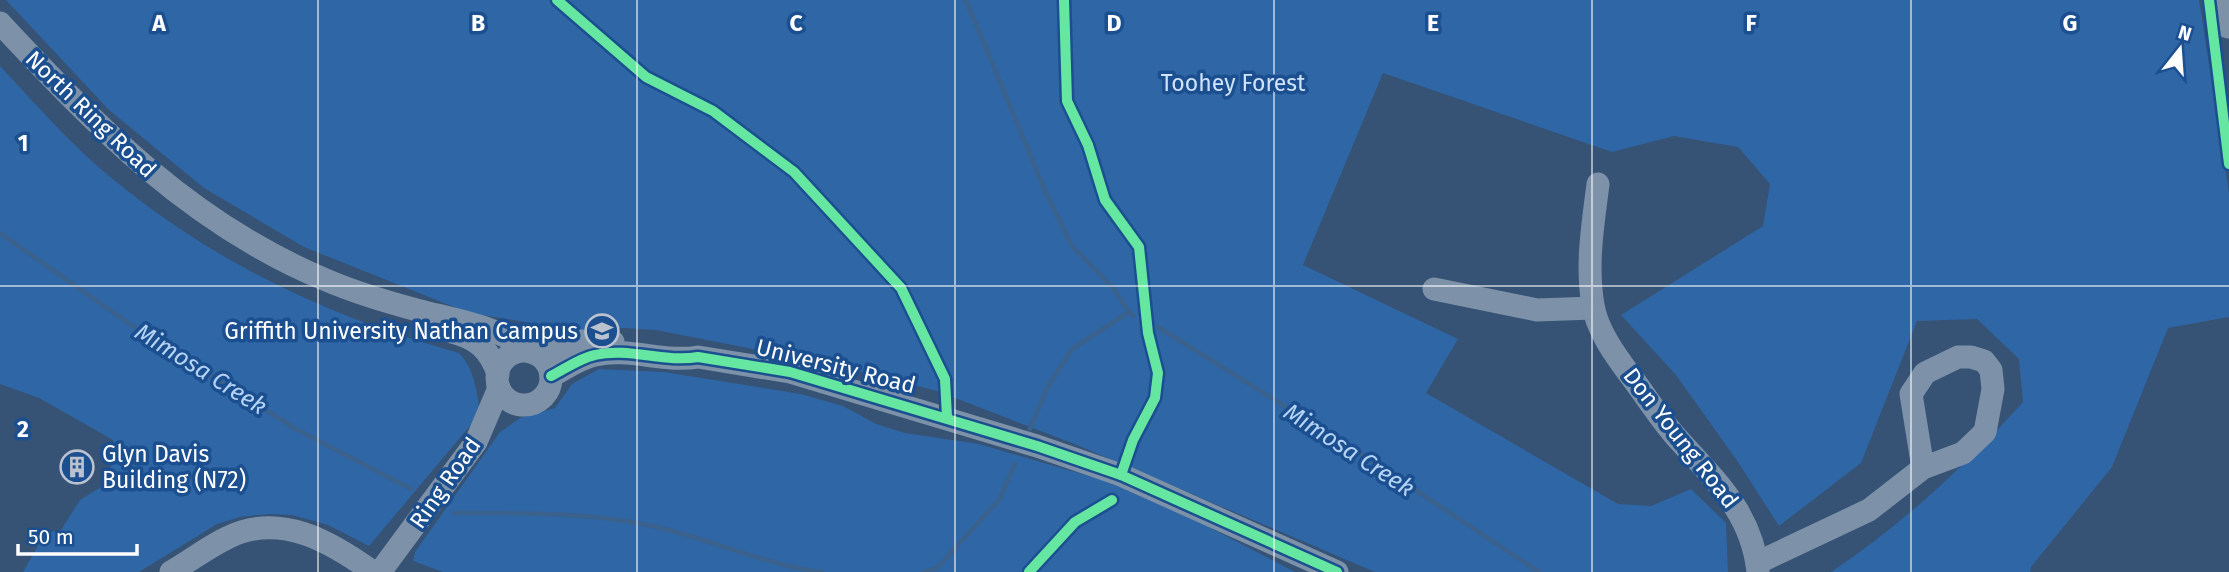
<svg xmlns="http://www.w3.org/2000/svg" width="2229" height="572" font-family="'Fira Sans',sans-serif">
<style>
.green{fill:#2f66a5}
.lines{fill:none;stroke-linecap:round;stroke-linejoin:round}
.stream{stroke:#3b618d;stroke-width:4.5}
.minor{stroke:#7d92a8;stroke-width:23}
.highway{stroke:#7e92a7;stroke-width:33}
.cycleway-casing{stroke:#1b4f8f;stroke-width:15}
.cycleway{stroke:#66e7a1;stroke-width:10}
.grid{fill:none;stroke:#fff;stroke-width:2;stroke-opacity:0.55}
.labels{text-anchor:middle;dominant-baseline:central;stroke-width:7;stroke-linejoin:round;paint-order:stroke}
.park-label{font-size:23px;fill:#cfe3fa;stroke:#1b4f8f}
.street-label{font-size:23px;fill:#fff;stroke:#1b4f8f}
.poi-label{font-size:23px;fill:#fff;stroke:#1b4f8f;text-anchor:end}
.water-label{font-size:24px;font-style:italic;fill:#b5d3f5;stroke:#1b4f8f}
.grid-label{font-size:23px;text-anchor:middle;font-weight:bold;fill:#fff;stroke:#1b4f8f;stroke-width:7;stroke-linejoin:round;paint-order:stroke}
</style>
<rect width="100%" height="100%" fill="#365274"/>
<g class="green">
<path d="M6,0H2199L2229,193V317L2168,328L2112,467L2031,567L2030,572H1831C1903,524 1965,466 2023,402L2019,359L1977,319L1917,321L1861,463L1779,526L1738,462L1676,375L1621,315L1763,226L1770,184L1738,147L1674,136L1612,152L1383,73L1303,265L1458,339L1426,393L1618,504L1651,506L1691,489L1726,523L1728,572H1375L1077,445L937,391L834,365L656,330L623,328L587,332L469,313L304,247L204,188L109,110Z"/>
<path d="M0,66C35,103 69,143 109,176C216,264 327,316 459,353C475,370 477,392 480,414L369,546L328,525L292,515L269,514L240,517L217,524L139,572H23L45,533L61,530L80,500L101,487L112,463L113,440L39,398L0,384Z"/>
<polygon points="599,369 664,372 801,394 843,406 876,424 905,433 979,444 1140,491 1295,572 443,572 413,561 415,552 500,432 520,418 555,408 572,384"/>
</g>
<g class="lines">
<g class="stream">
<polyline points="966,0 1046,193 1072,246 1114,289 1129,312"/>
<polyline points="0,233 134,327 296,429 411,489"/>
<polyline points="1158,327 1355,450 1539,572"/>
<polyline points="1030,429 1047,388 1072,349 1129,312 1134,316"/>
<path d="M454,513C520,513 588,512 652,526C710,538 763,565 822,572"/>
<polyline points="924,572 937,568 999,500 1015,464"/>
</g>
<g class="minor">
<path d="M0,23C97,127 191,224 326,280C354,292 387,302 417,310C454,320 499,326 530,352"/>
<path d="M1598,184C1593,224 1586,264 1593,305C1597,330 1615,355 1630,375C1646,396 1660,419 1678,439C1715,480 1752,513 1758,572"/>
<polyline points="1434,289 1537,310 1593,308"/>
<path d="M452,332C477,338 490,350 498,374"/>
<circle cx="524" cy="378" r="27"/>
<polyline points="538,355 578,341 613,342"/>
<path d="M551,376C565,369 580,358 595,355C628,347 665,363 698,357L790,372L1037,446L1121,475L1337,572"/>
<polyline points="1757,563 1869,510 1923,468 1911,394 1925,373 1958,357 1971,357 1984,361 1991,370 1993,389 1985,432 1963,453 1923,468"/>
<path d="M171,572C190,561 208,547 227,538C280,511 331,542 373,572"/>
<polyline points="380,572 476,442 499,388"/>
</g>
<polyline class="highway" points="2224,0 2229,22"/>
<defs>
<g id="cycleway">
<polyline points="557,0 646,77 713,111 794,172 901,288 945,379 947,417"/>
<polyline points="1064,0 1067,101 1088,145 1105,200 1139,247 1148,333 1158,373 1155,398 1133,440 1121,475"/>
<polyline points="2209,0 2229,164"/>
<path d="M551,376C565,369 580,358 595,355C628,347 665,363 698,357L790,372L1037,446L1121,475L1337,572"/>
<polyline points="1029,572 1075,522 1112,500"/>
</g>
</defs>
<use href="#cycleway" class="cycleway-casing"/>
<use href="#cycleway" class="cycleway"/>
</g>
<path class="grid" d="M318,0V572M637,0V572M955,0V572M1274,0V572M1592,0V572M1911,0V572M0,286H2229"/>
<defs>
<symbol id="university-ring" viewBox="-11 -11 22 22"><circle r="9.5" fill="#1b4f8f" stroke="#b9c2ce" stroke-width="1.5"/><path d="M0-5L7-2L0 1L-7-2ZM-4 1L0 2.5L4 1V4Q0 6-4 4Z" fill="#b9c2ce"/></symbol>
<symbol id="building-ring" viewBox="-11 -11 22 22"><circle r="9.5" fill="#1b4f8f" stroke="#b9c2ce" stroke-width="1.5"/><path d="M-4-6H4V6H1V3H-1V6H-4ZM-2.5-4.3h1.7v1.8h-1.7ZM.8-4.3h1.7v1.8H.8ZM-2.5-1h1.7V.8h-1.7ZM.8-1h1.7V.8H.8Z" fill="#b9c2ce"/></symbol>
</defs>
<g fill-rule="evenodd">
<use href="#university-ring" x="583" y="312" width="38" height="38"/>
<use href="#building-ring" x="58" y="448" width="38" height="38"/>
</g>
<g class="labels">
<g class="park-label">
<text x="1233" y="83">Toohey Forest</text>
</g>
<g class="street-label">
<text transform="translate(91 114) rotate(44)">North Ring Road</text>
<text transform="translate(836 366) rotate(14)">University Road</text>
<text transform="translate(1681 438) rotate(52)">Don Young Road</text>
<text transform="translate(445 483) rotate(-55)">Ring Road</text>
</g>
<g class="poi-label">
<text x="578" y="331">Griffith University Nathan Campus</text>
<text x="102" y="454" text-anchor="start">Glyn Davis<tspan x="102" dy="26">Building (N72)</tspan></text>
</g>
<g class="water-label">
<text transform="translate(201 369) rotate(32)">Mimosa Creek</text>
<text transform="translate(1349 450) rotate(33)">Mimosa Creek</text>
</g>
</g>
<g class="grid-label">
<text x="159" y="31">A</text>
<text x="478" y="31">B</text>
<text x="796" y="31">C</text>
<text x="1114" y="31">D</text>
<text x="1433" y="31">E</text>
<text x="1751" y="31">F</text>
<text x="2070" y="31">G</text>
<text x="23" y="151">1</text>
<text x="23" y="437">2</text>
</g>
<g transform="translate(2180 49) rotate(17)" stroke="#1b4f8f" stroke-width="5" paint-order="stroke">
<path d="M0-5L12 26L0 18L-12 26Z" fill="#ffffff"/>
<text y="-10" font-size="19" font-weight="bold" text-anchor="middle" fill="#ffffff">N</text>
</g>
<path d="M18 544v10h119v-10" fill="none" stroke="#ffffff" stroke-width="3.5"/>
<text x="28" y="544" font-size="21" fill="#ffffff" stroke="#1b4f8f" stroke-width="5" paint-order="stroke">50 m</text>
</svg>
